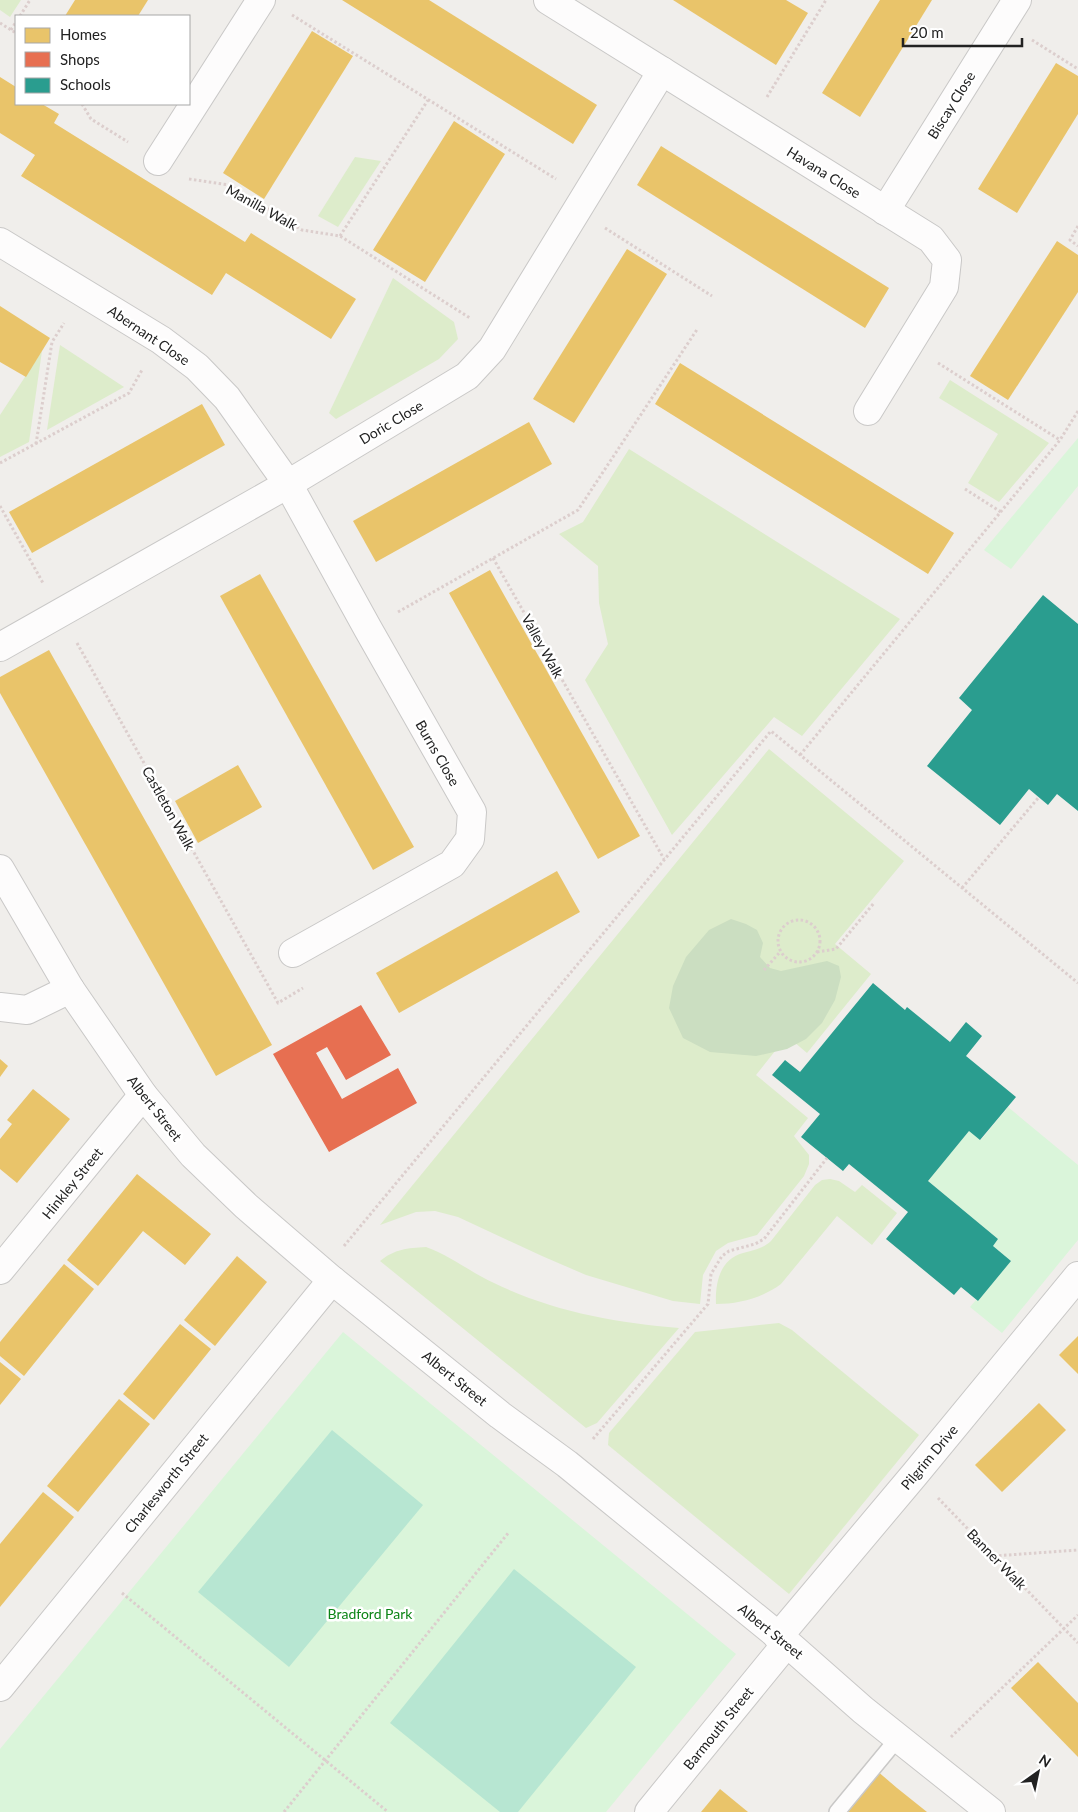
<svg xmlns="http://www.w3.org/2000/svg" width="1078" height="1812" font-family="Lato,sans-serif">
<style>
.grass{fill:#ddeccb}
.forest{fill:#cbdec1}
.park{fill:#daf5da}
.pitch{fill:#b7e6d2}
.homes{fill:#e9c46a}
.shops{fill:#e76f51}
.schools{fill:#2a9d8f}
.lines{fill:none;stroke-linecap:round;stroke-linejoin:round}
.service-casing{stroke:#c9c8c7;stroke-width:18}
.minor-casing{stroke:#c9c8c7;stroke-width:30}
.tertiary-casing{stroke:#c9c8c7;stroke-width:30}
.path{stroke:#dccecd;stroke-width:3;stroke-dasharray:2.5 2.5;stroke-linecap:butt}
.service{stroke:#fdfcfc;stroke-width:15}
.minor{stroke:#fdfcfc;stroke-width:28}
.tertiary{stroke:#fdfcfc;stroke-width:28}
.labels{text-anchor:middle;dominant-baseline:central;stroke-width:5;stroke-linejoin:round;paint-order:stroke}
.street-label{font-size:14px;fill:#222;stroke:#fff}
.park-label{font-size:14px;fill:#0c8416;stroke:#fff}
</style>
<rect width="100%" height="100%" fill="#f0eeeb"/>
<g class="grass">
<polygon points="0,0 21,0 10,17 0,10"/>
<polygon points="355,157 381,161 338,227 318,216"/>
<polygon points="393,278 454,322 458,339 439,359 336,419 329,413"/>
<polygon points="60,345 124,387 47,430"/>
<polygon points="42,351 29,442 0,457 0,415"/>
<polygon points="950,380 1049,443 999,502 968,483 998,434 939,398"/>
<polygon points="629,449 900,619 802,736 774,717 672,835 585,680 608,644 599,603 598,566 559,534 583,522"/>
<polygon points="769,749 904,861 835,944 871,974 807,1053 787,1036 756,1075 808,1118 794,1136 809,1155 809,1164 804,1176 757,1235 728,1243 716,1251 703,1275 700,1304 673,1301 586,1275 542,1256 458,1217 435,1211 416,1212 380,1225"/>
<path d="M830,1179L839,1181L855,1192L862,1185L897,1213L872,1245L837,1216L781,1284C762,1298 739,1304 716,1304C715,1283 720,1259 743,1253C754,1250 762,1249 771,1241L815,1185L822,1180Z"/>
<path d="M426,1247C451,1256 470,1272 494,1283C551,1311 616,1323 679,1328L597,1423L586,1428L380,1261C395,1249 407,1248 426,1247Z"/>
<polygon points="779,1323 792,1330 919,1435 789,1594 608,1445 609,1433 695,1332"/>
</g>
<polygon class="forest" points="731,919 746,924 757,930 763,943 760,957 770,968 781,971 827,961 839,966 841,977 835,1000 822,1023 806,1039 787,1049 756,1056 710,1052 683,1038 669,1008 673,986 686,957 709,930"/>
<g class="park">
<polygon points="1078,438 1078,486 1011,569 984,550"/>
<polygon points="1008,1107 1078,1165 1078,1240 1002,1333 970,1307 976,1300 978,1301 1011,1261 993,1246 998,1239 928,1181 969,1131 981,1140"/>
<polygon points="343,1332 736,1654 606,1812 0,1812 0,1749"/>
</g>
<g class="pitch">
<polygon points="332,1430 423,1505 289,1667 198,1592"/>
<polygon points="514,1569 636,1667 518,1812 500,1812 390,1723"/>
</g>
<g class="homes">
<polygon points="75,0 148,0 138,16 65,16"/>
<polygon points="342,0 429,0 597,105 573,144"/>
<polygon points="673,0 786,0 808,13 776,65"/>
<polygon points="880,0 932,0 860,117 822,93"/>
<polygon points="312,31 353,56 264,199 223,173"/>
<polygon points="1056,63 1078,76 1078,114 1017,213 978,189"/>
<polygon points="0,77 16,87 16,104 42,104 59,114 54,123 245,242 251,233 356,299 331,339 226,273 212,295 21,176 35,155 0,133"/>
<polygon points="454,121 505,154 425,282 373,250"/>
<polygon points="661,146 889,288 865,328 637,185"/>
<polygon points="1057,241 1078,255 1078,292 1008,400 970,376"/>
<polygon points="627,249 667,274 574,423 533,399"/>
<polygon points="0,306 50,338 26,377 0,362"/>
<polygon points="680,363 954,533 928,574 655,404"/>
<polygon points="202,404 225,445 32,553 9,512"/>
<polygon points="529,422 552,464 376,562 353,521"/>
<polygon points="490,570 640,836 598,859 449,593"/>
<polygon points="260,574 414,847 373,870 220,596"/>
<polygon points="49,650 272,1045 216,1076 0,693 0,677"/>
<polygon points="238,765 262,807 198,843 175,801"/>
<polygon points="557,871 580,912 399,1013 376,973"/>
<polygon points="0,1059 8,1066 0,1077"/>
<polygon points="33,1089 70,1119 17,1183 0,1169 0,1139 12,1124 7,1120"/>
<polygon points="137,1174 211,1234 185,1265 143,1231 98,1286 67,1260"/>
<polygon points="237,1256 267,1282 215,1346 184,1320"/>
<polygon points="64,1264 94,1289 24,1376 0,1356 0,1342"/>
<polygon points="180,1324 211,1349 154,1420 123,1394"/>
<polygon points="1078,1336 1078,1374 1059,1355"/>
<polygon points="0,1362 21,1379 0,1405"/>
<polygon points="119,1399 150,1424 78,1512 47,1486"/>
<polygon points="1039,1403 1066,1430 1002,1492 975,1465"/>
<polygon points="43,1492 74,1517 0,1607 0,1544"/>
<polygon points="1038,1662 1078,1703 1078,1757 1011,1688"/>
<polygon points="876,1770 897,1788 927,1812 849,1812 844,1808"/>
<polygon points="720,1789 748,1812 701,1812"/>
</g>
<polygon class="shops" points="361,1005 391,1055 346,1080 327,1047 316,1053 342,1099 398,1068 417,1103 329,1152 273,1054"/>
<g class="schools">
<polygon points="1043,595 1078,624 1078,811 1057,794 1048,805 1029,789 1000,825 927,766 972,710 959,698"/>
<polygon points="873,983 905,1010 907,1007 950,1042 966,1022 982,1036 966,1056 1016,1097 980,1140 969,1131 928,1181 998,1239 993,1246 1011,1261 978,1301 961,1287 954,1295 886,1239 908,1212 849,1164 843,1171 801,1137 820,1114 772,1075 785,1060 800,1072"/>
</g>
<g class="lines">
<defs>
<polyline id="service" points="837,1812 898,1738"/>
<g id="minor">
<polyline points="548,0 931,239 947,260 944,287 868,411"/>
<polyline points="158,161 261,0"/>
<polyline points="885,211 1017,0"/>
<polyline points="0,242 161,340 197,367 227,398 288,484 368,629 472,812 470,839 452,864 293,953"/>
<polyline points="0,647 288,484 467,376 492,349 662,71"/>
<polyline points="0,1007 27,1010 70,989"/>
<polyline points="0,1270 143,1095"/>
<polyline points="778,1637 915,1474 1078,1276"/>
<polyline points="0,1687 332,1280"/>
<polyline points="649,1812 787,1643"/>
</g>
<polyline id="tertiary" points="0,869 70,989 143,1095 193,1155 246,1206 332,1280 500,1415 567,1464 787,1643 863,1710 991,1812"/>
</defs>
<use href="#service" class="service-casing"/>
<use href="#minor" class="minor-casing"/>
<use href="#tertiary" class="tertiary-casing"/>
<g class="path">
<polyline points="292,15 556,179"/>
<polyline points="20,16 30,0"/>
<polyline points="0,23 16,33"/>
<polyline points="11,30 16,22"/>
<polyline points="1032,40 1078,69"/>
<polyline points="767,97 826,0"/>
<polyline points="82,104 91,119 128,142"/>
<polyline points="189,179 229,185 302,230 340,236 470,318"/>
<polyline points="1078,226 1070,240 1078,246"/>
<polyline points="605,228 712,296"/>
<polyline points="340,236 428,100"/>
<polyline points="938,363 1060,440"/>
<polyline points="36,444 52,342 64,323"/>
<polyline points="0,463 129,393 142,370"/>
<polyline points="965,489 1001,512"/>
<polyline points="0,506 43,583"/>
<polyline points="493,558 664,859"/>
<polyline points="398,612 578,510 698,328"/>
<polyline points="77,643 278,1003 303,988"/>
<polyline points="800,755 1060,440 1078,411"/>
<polyline points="962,888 1039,797"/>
<circle cx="799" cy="941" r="21"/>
<polyline points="817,952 836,949 874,903"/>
<polyline points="764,970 780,952"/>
<polyline points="344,1246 771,731 1078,983"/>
<polyline points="593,1439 708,1304 711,1274 722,1256 729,1251 755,1244 764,1239 827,1158"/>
<polyline points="938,1498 1078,1643"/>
<polyline points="994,1556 1078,1550"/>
<polyline points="122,1593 388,1812"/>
<polyline points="951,1737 1078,1615"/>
<polyline points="284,1812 509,1532"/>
</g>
<use href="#service" class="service"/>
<use href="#minor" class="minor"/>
<use href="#tertiary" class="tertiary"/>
</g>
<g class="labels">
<g class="street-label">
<text transform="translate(951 105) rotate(-58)">Biscay Close</text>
<text transform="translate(824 172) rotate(32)">Havana Close</text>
<text transform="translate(262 207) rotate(29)">Manilla Walk</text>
<text transform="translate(149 335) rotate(34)">Abernant Close</text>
<text transform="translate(391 422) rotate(-31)">Doric Close</text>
<text transform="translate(543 646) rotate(61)">Valley Walk</text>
<text transform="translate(438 753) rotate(60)">Burns Close</text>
<text transform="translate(169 808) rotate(61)">Castleton Walk</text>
<text transform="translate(155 1108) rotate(52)">Albert Street</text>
<text transform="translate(72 1183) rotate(-51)">Hinkley Street</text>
<text transform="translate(455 1378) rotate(39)">Albert Street</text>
<text transform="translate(929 1457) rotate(-50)">Pilgrim Drive</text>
<text transform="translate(166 1483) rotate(-51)">Charlesworth Street</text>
<text transform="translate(997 1559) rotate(46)">Banner Walk</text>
<text transform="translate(771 1631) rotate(39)">Albert Street</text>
<text transform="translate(718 1728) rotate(-51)">Barmouth Street</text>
</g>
<g class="park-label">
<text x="370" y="1613">Bradford Park</text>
</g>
</g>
<rect x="15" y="15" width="175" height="90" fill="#ffffff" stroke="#a7a7a7"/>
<rect x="25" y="28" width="25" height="15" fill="#e9c46a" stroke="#a7a7a7"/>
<text x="60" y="40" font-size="15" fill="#222222">Homes</text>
<rect x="25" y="52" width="25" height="15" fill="#e76f51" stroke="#a7a7a7"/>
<text x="60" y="65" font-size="15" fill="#222222">Shops</text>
<rect x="25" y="78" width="25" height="15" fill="#2a9d8f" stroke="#a7a7a7"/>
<text x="60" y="90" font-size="15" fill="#222222">Schools</text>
<g transform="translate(1038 1772) rotate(33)" stroke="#ffffff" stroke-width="4" paint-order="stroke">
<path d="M0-4L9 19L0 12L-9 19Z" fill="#222222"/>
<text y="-8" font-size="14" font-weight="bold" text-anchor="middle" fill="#222222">N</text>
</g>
<path d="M903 38v8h119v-8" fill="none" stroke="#222222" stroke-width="2.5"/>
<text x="910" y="38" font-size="15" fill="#222222" stroke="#ffffff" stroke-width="4" paint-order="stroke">20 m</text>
</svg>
